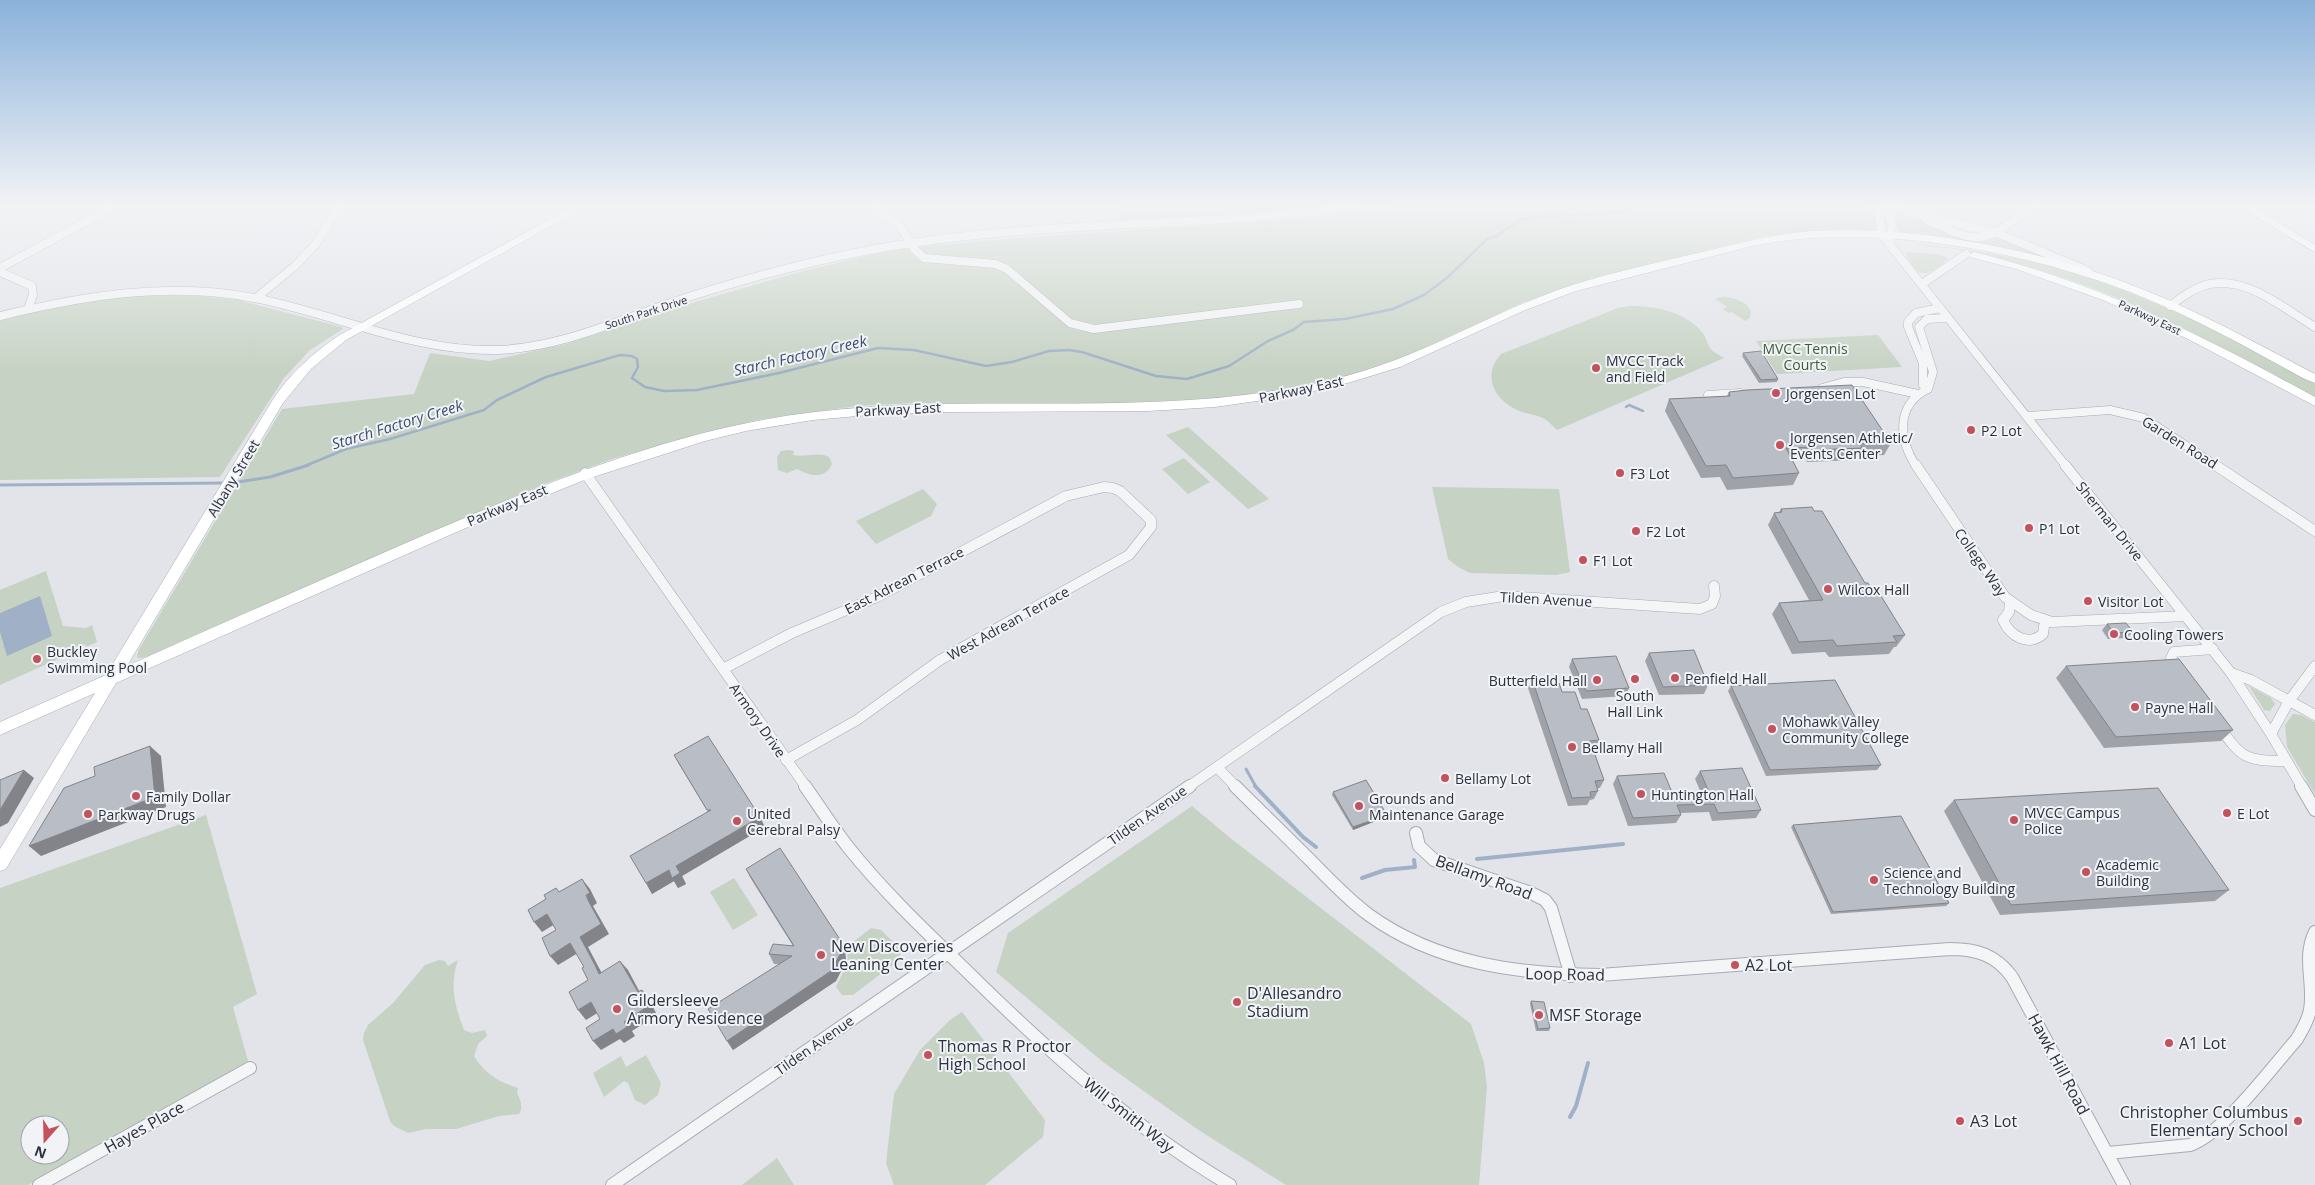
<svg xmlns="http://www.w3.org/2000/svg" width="2315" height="1185" font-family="'Open Sans',sans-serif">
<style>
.green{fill:#c6d2c3;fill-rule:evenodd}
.water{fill:#a0b0c6}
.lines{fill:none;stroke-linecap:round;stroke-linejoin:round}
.stream-far2{stroke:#a0b0c6;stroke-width:2.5}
.stream-far1{stroke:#a0b0c6;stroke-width:3}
.stream{stroke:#a0b0c6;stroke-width:4}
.street-far2-casing{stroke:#a7abb3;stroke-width:9}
.street-far1-casing{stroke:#a7abb3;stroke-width:11}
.street-casing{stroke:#a7abb3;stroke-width:14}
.secondary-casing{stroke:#a7abb3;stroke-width:1}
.street-far2{stroke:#f4f5f7;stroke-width:8}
.street-far1{stroke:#f4f5f7;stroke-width:10}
.street{stroke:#f4f5f7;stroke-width:12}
.secondary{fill:#fff;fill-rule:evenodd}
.wall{fill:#9fa3a9}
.shaded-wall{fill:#82848a}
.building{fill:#b9bdc5;stroke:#82848a}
.poi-dot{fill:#c3525d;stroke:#f1f3f6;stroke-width:2}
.labels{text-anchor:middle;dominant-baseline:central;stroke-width:4;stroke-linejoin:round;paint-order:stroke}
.far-street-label{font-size:11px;fill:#2b313f;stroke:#f1f3f6}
.park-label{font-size:14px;fill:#3e5a3a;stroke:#f1f3f6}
.poi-label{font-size:14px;fill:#2b313f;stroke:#f1f3f6;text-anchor:start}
.street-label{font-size:14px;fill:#2b313f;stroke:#f1f3f6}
.water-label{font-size:15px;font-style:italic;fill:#394e70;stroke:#f1f3f6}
.near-street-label{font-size:16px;fill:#2b313f;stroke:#f1f3f6}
.near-poi-label{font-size:16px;fill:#2b313f;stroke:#f1f3f6;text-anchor:start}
</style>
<rect width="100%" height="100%" fill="#e2e4e9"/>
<g class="green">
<polygon points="1119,207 1332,207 1121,222"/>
<path d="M1390,207H1869C1875,211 1876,223 1875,230L1871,231H1811L1765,236L1592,278L1529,300L1411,354L1379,366L1330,381L1281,391L1183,403H914L857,406L757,420L710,431L615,458L544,484L147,657L137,658L138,651L282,409L414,394L430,353L489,361L566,344L695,302L807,270L902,248L1006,239L1311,218Z"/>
<path d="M1900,213C1906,215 1913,215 1919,218C1946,229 1967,251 1997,237L2063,263L1901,233L1898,230L1895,216Z"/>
<path d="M1911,243C1954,248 1997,253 2039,263C2136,289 2228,334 2315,383V399C2231,354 2147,304 2055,275C2024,265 1992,256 1960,250C1944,247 1927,247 1911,243Z"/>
<path d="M1906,252L1937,254L1949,258C1938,267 1924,282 1913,266C1910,261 1907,257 1906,252Z"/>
<polygon points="130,295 200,296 238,300 342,327 343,329 310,350 284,378 220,477 0,480 0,320 42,310"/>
<path d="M1721,297C1733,297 1745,300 1751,311L1750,318L1745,321L1732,312L1728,313L1723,309L1727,307L1715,299Z"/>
<path d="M1629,306C1655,306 1684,311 1702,332C1706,337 1707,344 1711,349C1714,353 1720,355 1724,358L1557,430C1553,426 1549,422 1545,419C1536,414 1524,414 1515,409C1492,397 1483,374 1501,354L1618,308Z"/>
<polygon points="1878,335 1902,367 1777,374 1756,341"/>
<polygon points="1188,427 1269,499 1248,509 1166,435"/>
<path d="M788,450L794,451L793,455C805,458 817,451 829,457L832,464C825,480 810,476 797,469L787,473L778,470L777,457L781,451Z"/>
<polygon points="1184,458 1210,482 1188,494 1162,469"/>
<polygon points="1432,487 1559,489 1570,572 1556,575 1470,573 1458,567 1448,559"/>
<polygon points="923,489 937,504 931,516 876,544 856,521"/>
<polygon points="46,571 63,626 86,628 92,625 97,642 86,647 85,644 74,650 74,652 0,685 0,590"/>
<polygon points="2249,686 2271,698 2275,704 2270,711 2264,710"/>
<polygon points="2293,714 2301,715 2315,722 2315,794 2287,747 2285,725"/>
<polygon points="1192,806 1229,837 1471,1024 1484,1063 1487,1087 1479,1185 1286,1185 1197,1129 1103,1062 996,972 1008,933"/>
<path d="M206,815L257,994L233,1007L250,1068L28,1185H0V888ZM30,1125H60V1155H30Z"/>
<polygon points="734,878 758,915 733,930 710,892"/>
<polygon points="871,928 881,930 900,949 901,951 899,960 853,995 842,995 836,987 848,962 847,947"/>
<path d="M439,960L445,961L448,966L458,960C449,985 455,1007 464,1030L472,1033L485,1030L487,1036L478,1044L474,1056C485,1074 499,1082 518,1088L517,1093C521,1100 523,1108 519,1114L499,1116L456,1129H426L408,1133L394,1126L390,1121L363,1040L364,1033L368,1025L393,1003L425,965Z"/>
<polygon points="962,1012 1045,1120 1043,1137 985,1185 894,1185 886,1163 894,1094 920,1050 950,1020"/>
<polygon points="646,1055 661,1083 658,1095 645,1105 635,1100 628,1083 624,1081 604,1097 593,1073 621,1056 626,1067"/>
<polygon points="777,1158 794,1185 742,1185"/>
</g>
<polygon class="water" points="40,596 52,636 7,656 0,632 0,613"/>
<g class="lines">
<g class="stream-far2">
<polyline points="1626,407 1629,405 1643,411"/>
<polyline points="305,466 346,449 390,439 484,410 497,400 546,377 620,355 632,356 637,359 638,367 632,378 645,387 664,391 697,390 779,373 878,348 914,350 986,366 1012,362 1049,351 1069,350 1082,352 1156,376 1187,379 1229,366 1268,341 1293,330 1304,322 1345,319 1393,309 1424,295 1448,277 1487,239 1497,236 1520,220 1535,217 1601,214 1627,211 1635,207"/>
</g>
<g class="stream-far1">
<polyline points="231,483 270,477 309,465"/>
<polyline points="0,485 225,483"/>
<polyline points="1246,769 1256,787"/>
</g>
<g class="stream">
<polyline points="1255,786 1303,837 1316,847"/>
<polyline points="1477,859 1623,844"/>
<polyline points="1362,878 1385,870 1415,867 1414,860"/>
<polyline points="1570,1117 1576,1106 1588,1063"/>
</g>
<defs>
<g id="street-far2">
<polyline points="872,207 899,224 915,250 924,258 995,264 1007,269 1070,323 1094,329 1299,304"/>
<polyline points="1880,207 1878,210 1882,235 2066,466"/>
<polyline points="1885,207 1892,225 1890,243"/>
<polyline points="1890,207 1997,233 2088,271"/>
<path d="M1926,219C1984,248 1982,242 2033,207"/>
<polyline points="0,268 113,207"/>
<polyline points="0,272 32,286 33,295 28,309"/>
<polyline points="1922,284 1966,254"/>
<polyline points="256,298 295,266 315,245 339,207"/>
<path d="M2170,306C2182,297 2195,287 2210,284C2249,277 2284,309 2315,327"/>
<path d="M0,316C83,296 169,281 254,298C336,314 413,352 497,350C556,348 610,324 664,305C730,283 797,264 865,251C1027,220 1193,228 1356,207"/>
<polyline points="1923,385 1923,363 1908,327 1908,322 1916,313 1940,308"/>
<polyline points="1822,388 1844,382 1863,382 1918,394"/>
<polyline points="1708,395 1740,393"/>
<polyline points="2027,416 2110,410 2144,418 2217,466"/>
<path d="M1916,466C1899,440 1895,405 1928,389L1933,372L1919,327L1927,319L1948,318"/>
</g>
<g id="street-far1">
<polyline points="1916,465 2005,597 2031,615 2052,622 2186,616"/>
<polyline points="2065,465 2231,673 2271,734 2302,787"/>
<polyline points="2215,465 2315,531"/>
<polyline points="585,473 806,787"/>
<path d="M2010,602L2009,612L2003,620C2010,636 2028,647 2043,634L2044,626L2048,621"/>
<polyline points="723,669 792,633 877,597 1066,496 1104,487 1113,488 1120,491 1151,520 1151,527 1129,555 940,660 857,720 786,760"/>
<polyline points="2178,671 2171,658 2174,652 2213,649"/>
<polyline points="2231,673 2251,680 2315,715"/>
<path d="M2218,725C2242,758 2244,761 2286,761"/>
<polyline points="2271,734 2289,701 2315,666"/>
<polyline points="1217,767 1236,787"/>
<polyline points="1188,787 1441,612 1466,602 1504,596 1700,609 1712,604 1715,596 1714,586"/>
</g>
<g id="street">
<path d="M805,786C819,806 833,828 848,847C888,897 935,940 980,984C1057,1059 1137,1130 1230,1185"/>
<path d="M1235,786C1259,810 1284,834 1308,858C1327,877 1346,898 1369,915C1437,964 1518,974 1600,975L1950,949C1977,949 1996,955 2012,977L2124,1185"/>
<polyline points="2301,786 2315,810"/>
<polyline points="1416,833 1419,846 1434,860 1531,893 1545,900 1551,908 1571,976"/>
<path d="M2108,1153L2190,1145C2223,1134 2272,1067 2297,1039C2302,1030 2308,1021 2310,1010C2315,984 2302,958 2315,932"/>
<polyline points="39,1185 250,1068"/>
<polyline points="612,1185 1190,786"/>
</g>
<g id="secondary">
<path d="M572,207H585L346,340L311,369L283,403L127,666C225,622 323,579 422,536C548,482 678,428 815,412C972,393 1130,416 1286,389C1328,382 1369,371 1408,355C1458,335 1505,309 1555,291C1599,275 1644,266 1689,255C1730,246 1770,234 1813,231C1909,225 2039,249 2129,284C2193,308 2254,342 2315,374V383C2299,378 2283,366 2268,359C2238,342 2208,327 2177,312C2058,256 1882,219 1752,246L1576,291L1523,311L1400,367L1351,382L1298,395L1215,407L1148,411L947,412L880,414L813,420L746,431L705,441L587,479L468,527L116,683L6,869L0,871V849L95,693L0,735V722L106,675L272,401C289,374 312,354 338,336Z"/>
<polygon points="2240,207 2253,207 2315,245 2315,252"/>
<path d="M1974,252C2099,283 2203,336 2315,397V406L2188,339L2103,300L2016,269L1970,257L1969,255Z"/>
</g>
</defs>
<use href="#street-far2" class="street-far2-casing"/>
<use href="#street-far1" class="street-far1-casing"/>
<use href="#street" class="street-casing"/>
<use href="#secondary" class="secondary-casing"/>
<use href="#street-far2" class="street-far2"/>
<use href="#street-far1" class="street-far1"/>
<use href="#street" class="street"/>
<use href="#secondary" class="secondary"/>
</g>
<g class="wall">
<polygon points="1743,353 1778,379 1777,382 1759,383 1742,356"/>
<polygon points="1729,392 1891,443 1884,455 1857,456 1855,460 1807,462 1805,459 1792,460 1799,473 1793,485 1727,490 1720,477 1701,478 1665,411 1669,399 1727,396"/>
<polygon points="1781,509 1865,583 1877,596 1905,635 1896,647 1894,647 1889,654 1829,657 1825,652 1792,654 1772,614 1779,603 1809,600 1768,525 1774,513 1779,512"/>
<polygon points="2107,624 2133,632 2127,638 2108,639 2102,630"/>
<polygon points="1649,653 1708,685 1704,694 1659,695 1645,661"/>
<polygon points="1572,659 1629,688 1625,696 1582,699 1569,667"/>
<polygon points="2066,666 2233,730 2221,741 2104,748 2056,678"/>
<polygon points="1532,679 1551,684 1562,692 1581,709 1599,740 1595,748 1593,749 1604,780 1600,788 1597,788 1598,791 1594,799 1590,800 1587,805 1568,806 1528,688"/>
<polygon points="1731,686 1881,765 1877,770 1766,776 1728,691"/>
<polygon points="674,755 765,827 682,876 686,884 678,888 674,881 652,894 646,883 708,812 680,766"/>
<polygon points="1700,771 1761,810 1756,818 1712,821 1709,812 1680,813 1681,815 1676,823 1628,826 1613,784 1617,776 1674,797 1702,795 1695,779"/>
<polygon points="1333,792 1386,817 1353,830 1332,795"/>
<polygon points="1954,800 2229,890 2215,901 2000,915 1944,811"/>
<polygon points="1793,825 1949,903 1946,906 1831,914 1791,827"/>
<polygon points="746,869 845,951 846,961 836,981 733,1050 727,1041 779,964 774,964 769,954 793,946 751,879"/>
<polygon points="1531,1001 1550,1028 1549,1031 1536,1031 1530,1004"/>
</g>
<g class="shaded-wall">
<polygon points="150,746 161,756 166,807 41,856 29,846"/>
<polygon points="24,770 34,778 8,823 0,827 0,810"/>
<polygon points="1387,815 1386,817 1353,830 1353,827"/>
<polygon points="760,817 765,827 682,876 686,884 678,888 674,881 652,894 646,883"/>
<polygon points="582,879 590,889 597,903 593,906 609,934 588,947 607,983 599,974 580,937 588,900"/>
<polygon points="547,914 555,924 542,932 534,922"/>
<polygon points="841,941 845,951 846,961 836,981 733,1050 727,1041"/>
<polygon points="570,943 578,953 558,965 550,956"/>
<polygon points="620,961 628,970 645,1002 638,992"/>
<polygon points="642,990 649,999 657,1015 632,1031 635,1036 624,1043 620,1039 601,1050 593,1041 624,1022"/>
<polygon points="591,1002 599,1012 586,1020 578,1010"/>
</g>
<g class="building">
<polygon points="1761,351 1778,379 1761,380 1743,353"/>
<polygon points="1852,385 1891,443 1860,444 1862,448 1813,450 1812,447 1786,448 1799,473 1733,478 1726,465 1706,466 1669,399 1730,396 1729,392 1747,390"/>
<polygon points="1812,507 1814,511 1822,511 1865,583 1868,583 1877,596 1881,596 1905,635 1893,636 1897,642 1837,646 1833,640 1799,642 1779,603 1823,600 1774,513 1782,512 1781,509"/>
<polygon points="2126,623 2133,632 2114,633 2107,624"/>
<polygon points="1694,650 1708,685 1663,687 1649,653"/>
<polygon points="1616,656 1629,688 1586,691 1572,659"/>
<polygon points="2179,659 2233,730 2116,737 2066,666"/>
<polygon points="1549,678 1551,684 1559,683 1562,692 1575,692 1581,709 1587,709 1599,740 1590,741 1604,780 1595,781 1598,791 1590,792 1591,797 1572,798 1532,679"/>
<polygon points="1835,680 1881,765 1770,770 1731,686"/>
<polygon points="708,736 760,817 676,866 680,873 672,878 669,870 646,883 630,856 711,810 707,810 674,755"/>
<polygon points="150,746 155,797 29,846 64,788 95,776 94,767"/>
<polygon points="1742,768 1761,810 1718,813 1714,804 1677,805 1681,815 1633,818 1617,776 1664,773 1674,797 1710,795 1700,771"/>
<polygon points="24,770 0,810 0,780"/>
<polygon points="1366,780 1387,815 1353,827 1333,792"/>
<polygon points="2158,788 2229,890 2011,905 1954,800"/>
<polygon points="1901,816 1949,903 1833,912 1793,825"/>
<polygon points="780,848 841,941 842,951 831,971 727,1041 708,1009 792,956 769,954 773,944 794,946 746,869"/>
<polygon points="582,879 590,893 586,895 588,900 601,924 580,937 595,965 599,974 620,961 638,992 642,990 650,1005 624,1022 627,1027 616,1034 613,1029 593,1041 586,1028 600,1019 591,1002 578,1010 569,992 588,980 582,968 584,967 570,943 550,956 542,938 556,930 547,914 534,922 528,910 546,899 544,895 556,888 559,892"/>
<polygon points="1531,1001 1544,1002 1550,1028 1538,1029"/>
</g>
<linearGradient id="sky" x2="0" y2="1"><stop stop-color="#8bb2da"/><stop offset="0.55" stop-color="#f2f3f5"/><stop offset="1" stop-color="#f2f3f5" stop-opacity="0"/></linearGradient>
<rect width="2315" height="373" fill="url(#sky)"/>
<g class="poi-dot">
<circle cx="1596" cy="368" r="5"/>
<circle cx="1776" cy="393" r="5"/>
<circle cx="1971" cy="430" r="5"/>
<circle cx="1780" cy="445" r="5"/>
<circle cx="1620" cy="473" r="5"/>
<circle cx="2029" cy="528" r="5"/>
<circle cx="1636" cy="531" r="5"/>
<circle cx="1583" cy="560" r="5"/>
<circle cx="1828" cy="589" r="5"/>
<circle cx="2088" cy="601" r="5"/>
<circle cx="2114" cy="634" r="5"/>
<circle cx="37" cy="659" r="5"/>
<circle cx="1675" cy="678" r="5"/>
<circle cx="1635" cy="679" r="5"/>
<circle cx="1597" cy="680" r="5"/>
<circle cx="2135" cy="707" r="5"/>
<circle cx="1772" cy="729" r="5"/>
<circle cx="1572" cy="747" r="5"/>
<circle cx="1445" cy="778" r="5"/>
<circle cx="1641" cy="794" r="5"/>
<circle cx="136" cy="796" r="5"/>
<circle cx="1359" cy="806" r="5"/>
<circle cx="2227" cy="813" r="5"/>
<circle cx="88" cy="814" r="5"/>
<circle cx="2014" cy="820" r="5"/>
<circle cx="737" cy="821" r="5"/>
<circle cx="2086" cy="872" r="5"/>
<circle cx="1874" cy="880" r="5"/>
<circle cx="821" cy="955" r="5"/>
<circle cx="1735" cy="965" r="5"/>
<circle cx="1237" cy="1002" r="5"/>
<circle cx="617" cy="1009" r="5"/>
<circle cx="1539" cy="1015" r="5"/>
<circle cx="2169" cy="1043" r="5"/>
<circle cx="928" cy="1055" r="5"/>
<circle cx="1960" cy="1121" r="5"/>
<circle cx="2298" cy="1121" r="5"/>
</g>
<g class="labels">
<g class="far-street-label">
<text transform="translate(646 312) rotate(-18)">South Park Drive</text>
<text transform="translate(2150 317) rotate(25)">Parkway East</text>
</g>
<g class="park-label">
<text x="1805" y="348">MVCC Tennis<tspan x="1805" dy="16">Courts</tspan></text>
</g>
<g class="poi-label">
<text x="1606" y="360">MVCC Track<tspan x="1606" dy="16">and Field</tspan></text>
<text x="1786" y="393">Jorgensen Lot</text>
<text x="1981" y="430">P2 Lot</text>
<text x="1790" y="437">Jorgensen Athletic/<tspan x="1790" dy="16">Events Center</tspan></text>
<text x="1630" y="473">F3 Lot</text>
<text x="2039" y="528">P1 Lot</text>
<text x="1646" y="531">F2 Lot</text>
<text x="1593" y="560">F1 Lot</text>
<text x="1838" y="589">Wilcox Hall</text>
<text x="2098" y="601">Visitor Lot</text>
<text x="2124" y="634">Cooling Towers</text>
<text x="47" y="651">Buckley<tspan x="47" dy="16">Swimming Pool</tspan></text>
<text x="1685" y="678">Penfield Hall</text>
<text x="1587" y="680" text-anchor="end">Butterfield Hall</text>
<text x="1635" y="695" text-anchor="middle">South<tspan x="1635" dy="16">Hall Link</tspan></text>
<text x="2145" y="707">Payne Hall</text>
<text x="1782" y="721">Mohawk Valley<tspan x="1782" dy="16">Community College</tspan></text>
<text x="1582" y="747">Bellamy Hall</text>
<text x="1455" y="778">Bellamy Lot</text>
<text x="1651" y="794">Huntington Hall</text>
<text x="146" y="796">Family Dollar</text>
<text x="1369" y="798">Grounds and<tspan x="1369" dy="16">Maintenance Garage</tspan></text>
<text x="2024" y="812">MVCC Campus<tspan x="2024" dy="16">Police</tspan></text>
<text x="747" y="813">United<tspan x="747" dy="16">Cerebral Palsy</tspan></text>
<text x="2237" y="813">E Lot</text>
<text x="98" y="814">Parkway Drugs</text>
<text x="2096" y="864">Academic<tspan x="2096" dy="16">Building</tspan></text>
<text x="1884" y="872">Science and<tspan x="1884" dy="16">Technology Building</tspan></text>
</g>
<g class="street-label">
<text transform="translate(1301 389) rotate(-12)">Parkway East</text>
<text transform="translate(898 409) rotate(-3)">Parkway East</text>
<text transform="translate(2180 442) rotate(32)">Garden Road</text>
<text transform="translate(233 478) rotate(-59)">Albany Street</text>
<text transform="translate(507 505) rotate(-23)">Parkway East</text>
<text transform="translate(2110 521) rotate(51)">Sherman Drive</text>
<text transform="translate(1981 562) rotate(55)">College Way</text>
<text transform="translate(904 580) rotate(-27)">East Adrean Terrace</text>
<text transform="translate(1546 599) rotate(3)">Tilden Avenue</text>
<text transform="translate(1008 623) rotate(-29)">West Adrean Terrace</text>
<text transform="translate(758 720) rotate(55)">Armory Drive</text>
<text transform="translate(1147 815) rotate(-35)">Tilden Avenue</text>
<text transform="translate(814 1045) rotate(-35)">Tilden Avenue</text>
</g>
<g class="water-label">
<text transform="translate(800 355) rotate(-13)">Starch Factory Creek</text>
<text transform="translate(397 424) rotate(-17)">Starch Factory Creek</text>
</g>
<g class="near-street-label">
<text transform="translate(1484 877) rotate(20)">Bellamy Road</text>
<text transform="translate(1565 974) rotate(1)">Loop Road</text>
<text transform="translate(2059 1064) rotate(62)">Hawk Hill Road</text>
<text transform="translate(1129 1115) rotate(38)">Will Smith Way</text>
<text transform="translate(144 1127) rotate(-29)">Hayes Place</text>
</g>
<g class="near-poi-label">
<text x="831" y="946">New Discoveries<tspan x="831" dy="18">Leaning Center</tspan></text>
<text x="1745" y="965">A2 Lot</text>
<text x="1247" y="993">D'Allesandro<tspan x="1247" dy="18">Stadium</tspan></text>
<text x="627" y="1000">Gildersleeve<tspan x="627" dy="18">Armory Residence</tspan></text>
<text x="1549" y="1015">MSF Storage</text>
<text x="2179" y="1043">A1 Lot</text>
<text x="938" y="1046">Thomas R Proctor<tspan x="938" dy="18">High School</tspan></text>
<text x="2288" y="1112" text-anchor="end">Christopher Columbus<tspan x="2288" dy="18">Elementary School</tspan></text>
<text x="1970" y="1121">A3 Lot</text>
</g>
</g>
<g transform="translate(45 1140) rotate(200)"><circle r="24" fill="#f1f3f6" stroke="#a2a5ad"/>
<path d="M0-4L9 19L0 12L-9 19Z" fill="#c3525d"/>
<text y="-8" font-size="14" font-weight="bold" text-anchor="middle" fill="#2b313f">N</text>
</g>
</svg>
